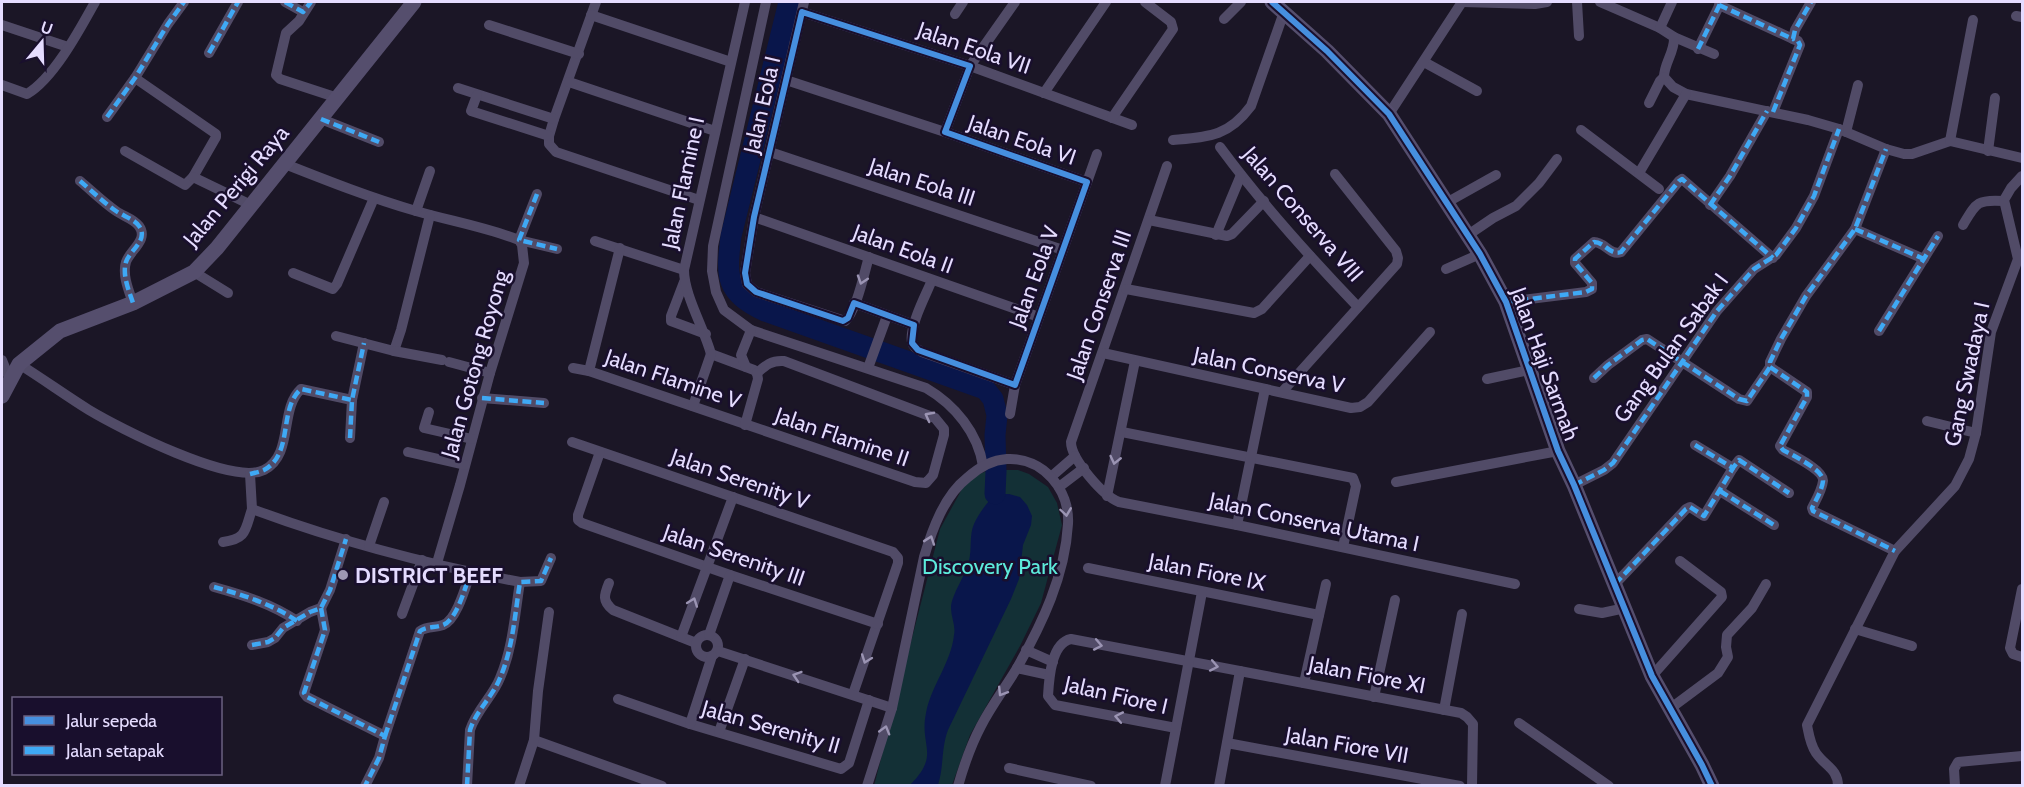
<svg xmlns="http://www.w3.org/2000/svg" width="2024" height="787" font-family="Cabin,sans-serif">
<style>
.green{fill:#133036}
.water{fill:#09164b}
.lines{fill:none;stroke-linecap:round;stroke-linejoin:round}
.river{stroke:#09164b;stroke-width:21}
.street{stroke:#514b67;stroke-width:10}
.secondary{stroke:#554e6d;stroke-width:15}
.quiet{stroke:#3fa9f5;stroke-width:4.5;stroke-dasharray:9 4.5;stroke-linecap:butt}
.cycleway-casing{stroke:#190f2d;stroke-width:10}
.cycleway{stroke:#468fdf;stroke-width:6}
.oneway{stroke:#9b94b3}
.poi-dot{fill:#9e97b3;stroke:#190f2d;stroke-width:2}
.labels{text-anchor:middle;dominant-baseline:central;stroke-width:5;stroke-linejoin:round;paint-order:stroke}
.street-label{font-size:22px;fill:#e5dcff;stroke:#190f2d}
.park-label{font-size:22px;fill:#5deadb;stroke:#190f2d}
.poi-label{font-size:22px;font-weight:bold;fill:#e5dcff;stroke:#190f2d;text-anchor:start}
</style>
<rect width="100%" height="100%" fill="#1b1626"/>
<polygon class="green" points="1004,470 1018,470 1029,474 1048,487 1057,503 1062,525 1041,603 1020,646 970,735 952,785 874,786 940,529 962,489 974,476 987,471"/>
<path class="water" d="M995,494H1009L1020,497L1027,505L1032,516L1031,525L1023,545L1019,579L1011,599L948,730C941,748 944,767 938,785H910C941,754 919,746 926,713C931,686 951,663 954,635C956,626 951,617 951,608C951,595 966,575 969,561C972,549 969,535 974,524C979,513 987,503 995,494Z"/>
<g class="lines">
<path class="river" d="M789,2L731,236C726,277 725,292 765,311L985,389L993,399L997,415L995,435L996,471L995,494"/>
<g class="street">
<polyline points="285,2 303,12"/>
<polyline points="311,2 299,21 286,33 276,75 280,79 338,98"/>
<polyline points="596,2 554,119 549,136 549,144 556,152 699,200"/>
<path d="M766,2L713,246L712,271L716,292L724,310L751,330L926,388C955,405 978,433 983,466"/>
<path d="M804,2L754,217L745,273L747,284L756,292L845,321C857,310 864,273 869,257"/>
<polyline points="1462,2 1535,4 1547,2"/>
<polyline points="1577,2 1579,36"/>
<polyline points="1600,2 1660,28 1674,37 1714,54"/>
<polyline points="1719,5 1793,39 1795,30 1811,2"/>
<polyline points="802,12 970,66 1132,125"/>
<polyline points="955,14 963,2"/>
<polyline points="591,15 731,62"/>
<polyline points="2016,16 2022,17"/>
<polyline points="1224,19 1241,2"/>
<polyline points="2,25 68,47"/>
<polyline points="489,25 579,54"/>
<polyline points="1660,28 1672,2"/>
<path d="M1674,37C1675,52 1664,63 1664,77L1673,87L1686,94L1808,120L1839,129L1886,149L1904,154H1912L1950,141L2022,158"/>
<polyline points="1698,49 1721,2"/>
<polyline points="209,53 238,2"/>
<polyline points="1424,62 1477,91"/>
<polyline points="786,80 945,132 1087,182"/>
<polyline points="569,82 715,131"/>
<path d="M2,85L27,94C54,78 80,29 95,2"/>
<polyline points="458,88 554,119"/>
<polyline points="1044,93 1106,2"/>
<polyline points="477,95 471,111 549,136"/>
<polyline points="1649,103 1660,81 1664,77"/>
<polyline points="1773,112 1800,45 1798,41 1793,39"/>
<polyline points="1389,114 1462,2"/>
<polyline points="107,117 135,78 168,24 184,2"/>
<polyline points="1112,118 1173,29 1171,22 1145,2"/>
<polyline points="321,119 379,142"/>
<polyline points="1581,130 1659,189"/>
<polyline points="945,132 970,66 1015,2"/>
<polyline points="1846,132 1858,85"/>
<path d="M1173,140C1208,137 1228,137 1251,106L1284,12"/>
<polyline points="1950,141 1973,20"/>
<path d="M1220,147C1262,204 1309,256 1358,307"/>
<polyline points="125,151 185,185 193,177 216,137 216,134 135,78"/>
<polyline points="1988,151 1995,98"/>
<polyline points="770,152 1063,250"/>
<path d="M285,164C328,181 371,198 416,211C450,221 486,227 519,240L522,245L524,263L490,373L460,485L437,563"/>
<path d="M1167,166L1071,442C1071,459 1103,496 1119,502L1237,525L1515,584"/>
<polyline points="1639,173 1686,94"/>
<polyline points="193,177 251,205"/>
<path d="M80,181C92,191 103,202 116,211C123,216 134,219 139,226C149,240 130,250 126,262C122,275 129,291 133,303"/>
<polyline points="537,194 519,240 557,249"/>
<polyline points="1446,203 1496,175"/>
<polyline points="1710,205 1730,176 1767,111"/>
<polyline points="416,211 430,171"/>
<polyline points="754,217 1039,317"/>
<polyline points="1149,220 1227,236 1232,234 1264,201"/>
<path d="M1963,225C1976,203 1977,199 2004,201"/>
<polyline points="1855,229 1924,259"/>
<polyline points="1216,235 1241,175"/>
<polyline points="1468,235 1493,218 1516,206 1539,183 1557,159"/>
<polyline points="595,241 684,270"/>
<polyline points="1446,269 1480,254"/>
<polyline points="194,272 228,293"/>
<polyline points="293,273 333,289 337,284 374,198"/>
<path d="M932,280C926,295 909,326 912,342C913,347 917,349 922,352L1015,385"/>
<polyline points="684,282 671,316 671,321 706,334"/>
<polyline points="1126,289 1254,313 1262,309 1310,256"/>
<path d="M1506,302L1586,292L1592,289V283L1575,263V259L1594,242C1605,242 1610,256 1621,252L1679,181L1682,179L1773,258"/>
<polyline points="854,303 914,325"/>
<polyline points="1879,331 1938,236"/>
<polyline points="336,336 394,351 401,330 430,215"/>
<polyline points="394,351 442,360"/>
<polyline points="1103,353 1351,408 1360,407 1368,402 1430,332"/>
<path d="M711,354C704,328 684,295 684,270L745,2"/>
<polyline points="711,354 754,370 757,373"/>
<polyline points="2,360 10,380"/>
<polyline points="449,362 490,373"/>
<path d="M19,364C43,379 65,395 89,410C119,428 232,486 264,470C294,455 279,409 301,389L352,400"/>
<polyline points="746,367 741,355 751,330"/>
<path d="M1770,367L1807,392V397L1780,446L1783,450C1792,455 1824,470 1823,481C1822,490 1816,500 1812,508L1813,511L1895,551"/>
<path d="M573,368L589,371L915,482L926,483L933,475L944,435V429L935,418L784,361C772,360 766,365 757,373"/>
<polyline points="868,368 887,316"/>
<polyline points="589,371 620,248"/>
<polyline points="1594,378 1608,365 1642,340 1647,339 1739,399 1747,401 1770,367 1770,362 1781,339 1806,296 1855,229 1886,149"/>
<polyline points="1487,379 1529,370"/>
<polyline points="1282,392 1397,264 1398,258 1396,251 1335,174"/>
<polyline points="482,398 544,403"/>
<polyline points="693,406 711,354"/>
<polyline points="429,412 424,428 472,439"/>
<polyline points="1010,414 1015,385 1097,154"/>
<polyline points="1927,421 1976,433"/>
<polyline points="745,425 758,379 757,373"/>
<polyline points="1122,432 1353,478 1356,486 1343,547"/>
<polyline points="350,438 352,400 364,343"/>
<polyline points="572,442 893,552 898,558 898,563 853,694"/>
<polyline points="1695,445 1733,468 1739,460 1789,493"/>
<polyline points="408,452 465,465"/>
<polyline points="600,452 578,515 578,520 582,523 730,575 878,624"/>
<polyline points="250,474 252,509"/>
<polyline points="1052,476 1075,456"/>
<polyline points="1396,482 1558,451"/>
<polyline points="1574,485 1604,470 1613,463 1717,311 1754,269 1776,255 1796,228 1814,196 1839,129"/>
<polyline points="1059,487 1084,468"/>
<polyline points="1720,491 1774,525"/>
<polyline points="1107,496 1135,361"/>
<polyline points="1237,525 1265,389"/>
<path d="M223,542C247,539 245,530 252,509C338,541 430,565 520,582L541,581L551,558"/>
<polyline points="369,546 384,502"/>
<polyline points="1088,568 1319,615"/>
<path d="M609,583C604,595 602,601 613,610L696,643"/>
<polyline points="1615,584 1686,509 1690,507 1704,516 1733,468"/>
<path d="M214,587C243,595 272,604 297,621"/>
<polyline points="2022,589 2010,648 2013,654 2022,657"/>
<polyline points="321,608 325,630 304,693 307,697 385,736 379,758 365,786"/>
<polyline points="1579,609 1602,613 1625,608"/>
<polyline points="402,614 422,560"/>
<polyline points="1855,629 1912,646"/>
<circle cx="707" cy="646" r="11"/>
<polyline points="709,635 730,575"/>
<polyline points="681,637 733,497"/>
<polyline points="252,645 268,642 275,638 283,628 310,612 321,608 330,590 346,539"/>
<polyline points="1026,650 1053,662"/>
<polyline points="718,651 892,708"/>
<polyline points="1017,668 1049,675"/>
<polyline points="1652,676 1722,597 1721,592 1680,561"/>
<polyline points="1304,683 1326,584"/>
<polyline points="1374,697 1395,600"/>
<polyline points="618,699 690,724 841,769 849,763 869,700"/>
<polyline points="1671,708 1718,673 1728,657 1726,647 1727,635 1752,608 1766,584"/>
<polyline points="1444,710 1462,614"/>
<polyline points="1519,723 1609,786"/>
<polyline points="690,724 712,656"/>
<path d="M1176,728L1055,705L1048,696C1049,679 1051,643 1071,639L1461,713L1467,717L1473,724L1472,786"/>
<polyline points="719,732 745,659"/>
<path d="M385,736L420,631C427,626 435,628 443,625C457,620 466,585 471,571"/>
<polyline points="534,740 662,786"/>
<polyline points="1227,743 1460,786"/>
<polyline points="1009,768 1091,786"/>
<path d="M467,786L470,730C476,711 493,696 500,678C513,648 515,613 520,582"/>
<polyline points="519,786 534,740 538,691 549,612"/>
<path d="M867,786L892,708L924,557C932,530 944,496 967,478C978,468 992,460 1007,459C1043,457 1070,490 1068,524C1065,576 1042,624 1017,668C1005,688 991,706 981,726C971,745 964,765 958,786"/>
<polyline points="1165,786 1202,592"/>
<polyline points="1219,786 1240,671"/>
<path d="M1838,786C1838,769 1825,766 1816,753C1810,744 1809,735 1807,725L1895,551L1955,486L1969,459L1976,433L1991,332L2018,259L2004,200L2011,188L2022,176"/>
<polyline points="1955,786 1954,769 1958,762 2022,756"/>
</g>
<g class="secondary">
<polyline points="1272,2 1327,51 1389,114 1480,254 1506,302 1558,451 1574,485 1652,676 1702,765 1712,786"/>
<polyline points="2,396 19,364 60,331 133,303 194,272 217,248 414,2"/>
</g>
<g class="quiet">
<polyline points="285,2 303,12 311,2"/>
<polyline points="1719,5 1793,39 1795,30 1811,2"/>
<polyline points="1698,49 1721,2"/>
<polyline points="209,53 238,2"/>
<polyline points="1773,112 1800,45 1798,41 1793,39"/>
<polyline points="107,117 135,78 168,24 184,2"/>
<polyline points="321,119 379,142"/>
<path d="M80,181C92,191 103,202 116,211C123,216 134,219 139,226C149,240 130,250 126,262C122,275 129,291 133,303"/>
<polyline points="537,194 519,240 557,249"/>
<polyline points="1710,205 1730,176 1767,111"/>
<polyline points="1855,229 1924,259"/>
<path d="M1506,302L1586,292L1592,289V283L1575,263V259L1594,242C1605,242 1610,256 1621,252L1679,181L1682,179L1773,258"/>
<polyline points="1879,331 1938,236"/>
<path d="M1770,367L1807,392V397L1780,446L1783,450C1792,455 1824,470 1823,481C1822,490 1816,500 1812,508L1813,511L1895,551"/>
<polyline points="1594,378 1608,365 1642,340 1647,339 1739,399 1747,401 1770,367 1770,362 1781,339 1806,296 1855,229 1886,149"/>
<polyline points="482,398 544,403"/>
<polyline points="350,438 352,400 364,343"/>
<polyline points="1695,445 1733,468 1739,460 1789,493"/>
<path d="M250,474C254,473 260,472 264,470C294,454 278,409 301,389L352,400"/>
<polyline points="1574,485 1604,470 1613,463 1717,311 1754,269 1776,255 1796,228 1814,196 1839,129"/>
<polyline points="1720,491 1774,525"/>
<polyline points="1615,584 1686,509 1690,507 1704,516 1733,468"/>
<path d="M214,587C243,595 272,604 297,621"/>
<polyline points="321,608 325,630 304,693 307,697 385,736 379,758 365,786"/>
<polyline points="252,645 268,642 275,638 283,628 310,612 321,608 330,590 346,539"/>
<path d="M385,736L420,631C427,626 435,628 443,625C457,620 466,585 471,571"/>
<path d="M467,786L470,730C476,711 493,696 500,678C513,648 515,613 520,582L541,581L551,558"/>
</g>
<defs>
<g id="cycleway">
<polyline points="1272,2 1327,51 1389,114 1480,254 1506,302 1558,451 1574,485 1652,676 1702,765 1712,786"/>
<polygon points="802,12 970,66 945,132 1087,182 1015,385 918,350 912,343 914,325 854,303 848,318 843,321 756,292 747,284 745,273 754,217"/>
</g>
</defs>
<use href="#cycleway" class="cycleway-casing"/>
<use href="#cycleway" class="cycleway"/>
</g>
<defs><path id="oneway-chevron" d="M-2-3.5L2.5 0L-2 3.5" fill="none" stroke-width="1.6" stroke-linecap="round" stroke-linejoin="round" transform="scale(1.5)"/></defs>
<g class="oneway">
<use href="#oneway-chevron" transform="translate(862 280) rotate(108)"/>
<use href="#oneway-chevron" transform="translate(929 416) rotate(-152)"/>
<use href="#oneway-chevron" transform="translate(1115 460) rotate(103)"/>
<use href="#oneway-chevron" transform="translate(1066 512) rotate(82)"/>
<use href="#oneway-chevron" transform="translate(930 540) rotate(-71)"/>
<use href="#oneway-chevron" transform="translate(693 602) rotate(-70)"/>
<use href="#oneway-chevron" transform="translate(1098 645) rotate(11)"/>
<use href="#oneway-chevron" transform="translate(866 659) rotate(110)"/>
<use href="#oneway-chevron" transform="translate(1214 666) rotate(11)"/>
<use href="#oneway-chevron" transform="translate(797 676) rotate(-162)"/>
<use href="#oneway-chevron" transform="translate(1002 692) rotate(122)"/>
<use href="#oneway-chevron" transform="translate(1119 717) rotate(-169)"/>
<use href="#oneway-chevron" transform="translate(885 730) rotate(-74)"/>
</g>
<circle class="poi-dot" cx="343" cy="575" r="6"/>
<g class="labels">
<g class="street-label">
<text transform="translate(974 48) rotate(19)">Jalan Eola VII</text>
<text transform="translate(762 105) rotate(-77)">Jalan Eola I</text>
<text transform="translate(1022 140) rotate(19)">Jalan Eola VI</text>
<text transform="translate(922 182) rotate(18)">Jalan Eola III</text>
<text transform="translate(683 183) rotate(-78)">Jalan Flamine I</text>
<text transform="translate(236 186) rotate(-50)">Jalan Perigi Raya</text>
<text transform="translate(1303 214) rotate(49)">Jalan Conserva VIII</text>
<text transform="translate(903 249) rotate(20)">Jalan Eola II</text>
<text transform="translate(1034 277) rotate(-70)">Jalan Eola V</text>
<text transform="translate(1099 305) rotate(-71)">Jalan Conserva III</text>
<text transform="translate(1671 348) rotate(-54)">Gang Bulan Sabak I</text>
<text transform="translate(475 364) rotate(-74)">Jalan Gotong Royong</text>
<text transform="translate(1545 364) rotate(70)">Jalan Haji Sarmah</text>
<text transform="translate(1269 370) rotate(12)">Jalan Conserva V</text>
<text transform="translate(1967 374) rotate(-78)">Gang Swadaya I</text>
<text transform="translate(673 379) rotate(19)">Jalan Flamine V</text>
<text transform="translate(842 437) rotate(19)">Jalan Flamine II</text>
<text transform="translate(740 479) rotate(19)">Jalan Serenity V</text>
<text transform="translate(1314 522) rotate(12)">Jalan Conserva Utama I</text>
<text transform="translate(734 555) rotate(19)">Jalan Serenity III</text>
<text transform="translate(1207 572) rotate(11)">Jalan Fiore IX</text>
<text transform="translate(1367 675) rotate(11)">Jalan Fiore XI</text>
<text transform="translate(1116 695) rotate(13)">Jalan Fiore I</text>
<text transform="translate(771 727) rotate(16)">Jalan Serenity II</text>
<text transform="translate(1347 745) rotate(10)">Jalan Fiore VII</text>
</g>
<g class="park-label">
<text x="990" y="566">Discovery Park</text>
</g>
<g class="poi-label">
<text x="355" y="575">DISTRICT BEEF</text>
</g>
</g>
<rect width="2024" height="787" fill="none" stroke="#e5dcff" stroke-width="6"/>
<rect x="12" y="697" width="210" height="78" fill="#190f2d" stroke="#6b6181" stroke-width="1.5"/>
<rect x="24" y="716" width="30" height="9" fill="#468fdf" stroke="#6b6181" stroke-width="1.5"/>
<text x="66" y="727" font-size="18" fill="#e5dcff">Jalur sepeda</text>
<rect x="24" y="746" width="30" height="9" fill="#3fa9f5" stroke="#6b6181" stroke-width="1.5"/>
<text x="66" y="757" font-size="18" fill="#e5dcff">Jalan setapak</text>
<g transform="translate(42 42) rotate(19)" stroke="#190f2d" stroke-width="4.5" paint-order="stroke">
<path d="M0-4.5L10 22L0 15L-10 22Z" fill="#e5dcff"/>
<text y="-9" font-size="16" font-weight="bold" text-anchor="middle" fill="#e5dcff">U</text>
</g>
</svg>
